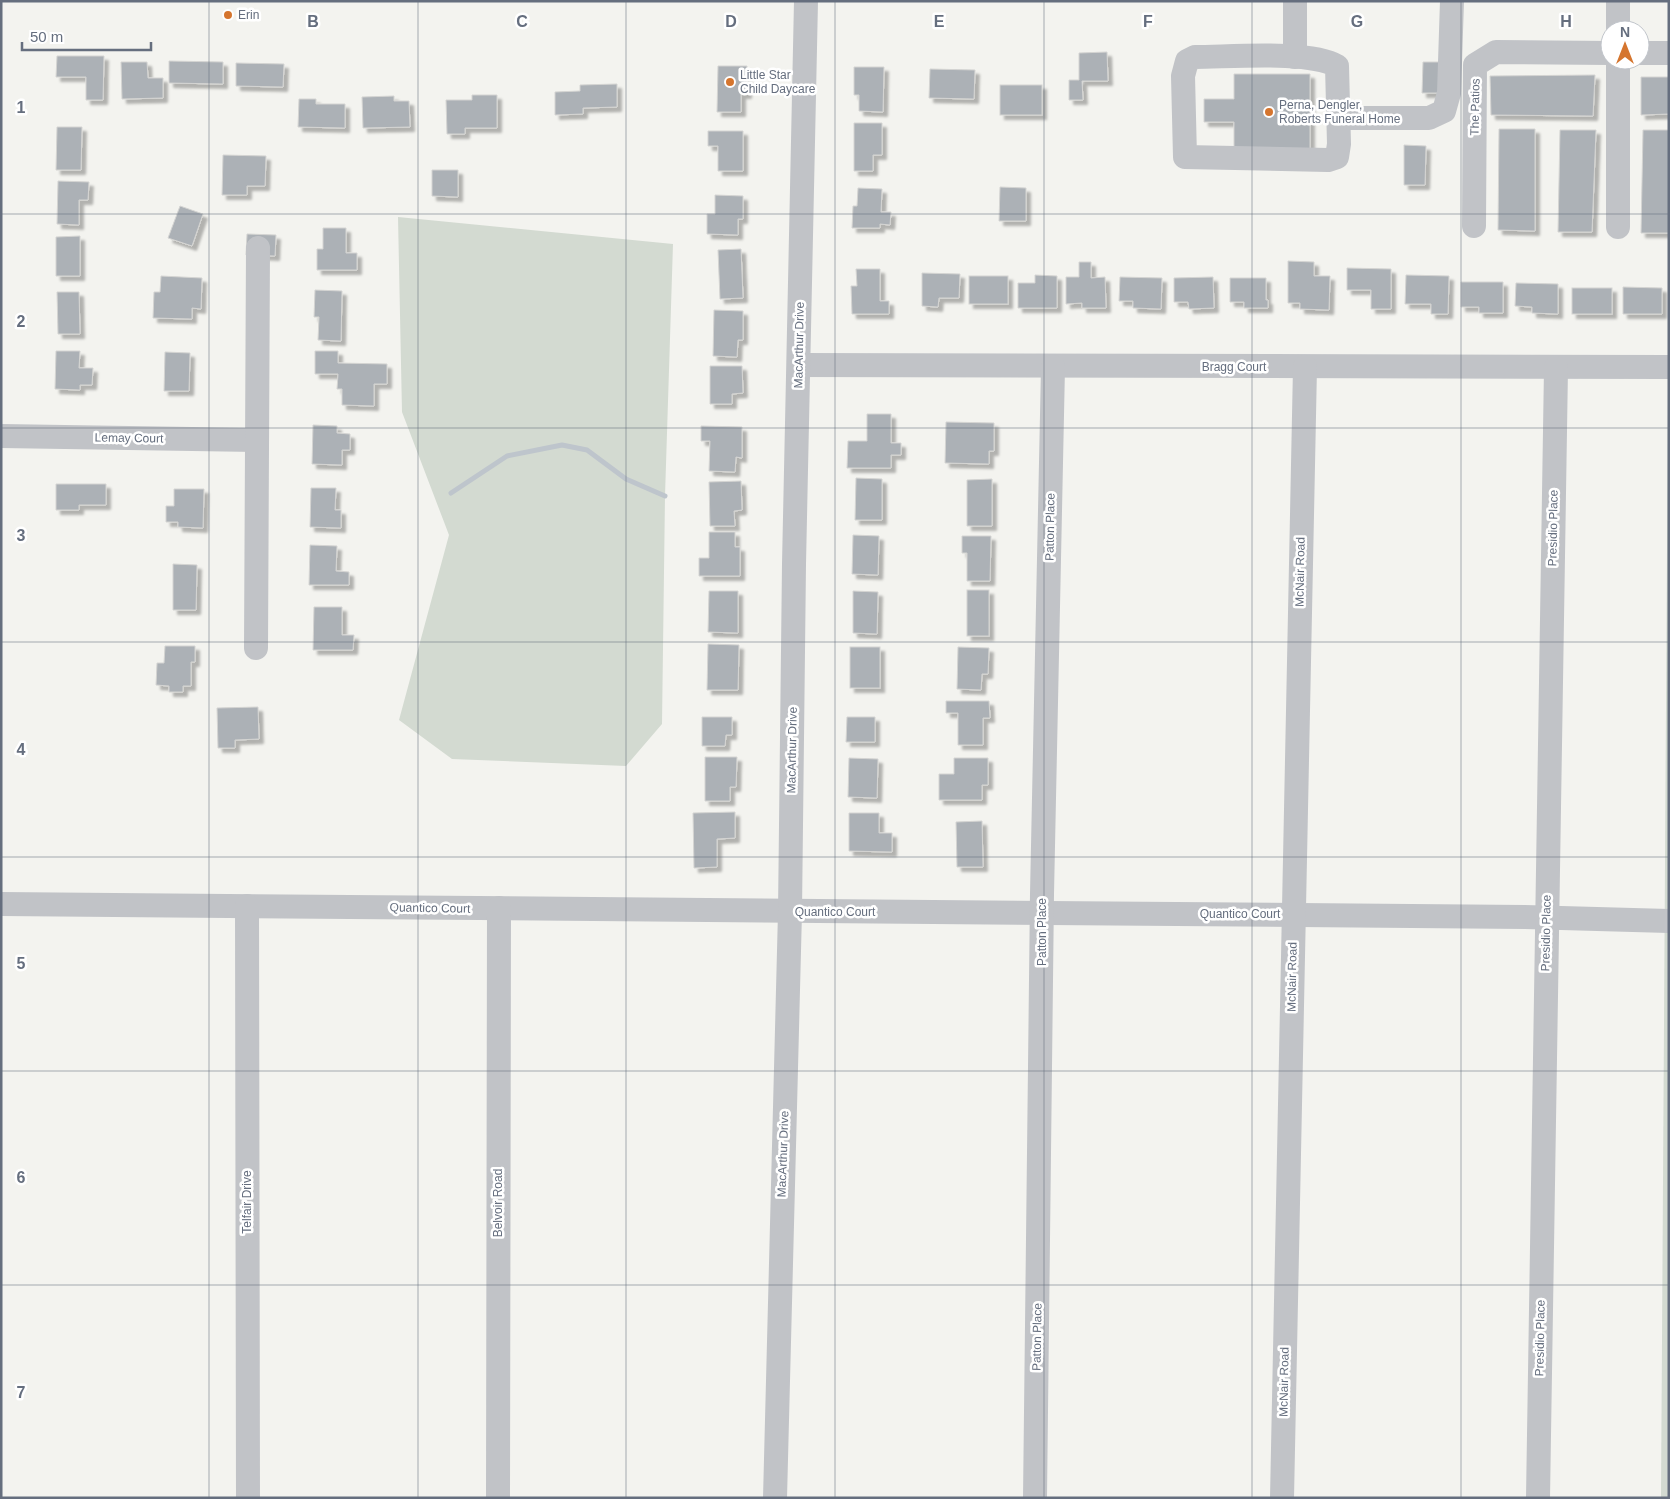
<svg xmlns="http://www.w3.org/2000/svg" width="1670" height="1499" font-family="Arial,sans-serif">
<style>
.green{fill:#d3dad1}
.lines{fill:none;stroke-linecap:round;stroke-linejoin:round}
.stream{stroke:#bec5cc;stroke-width:5}
.building{fill:#acb1b6;stroke:#d4d4d2;filter:url(#shadow)}
.minor{stroke:#c1c3c7;stroke-width:24}
.grid{fill:none;stroke:#656e7e;stroke-width:1;stroke-opacity:0.55}
.poi-dot{fill:#d5752e;stroke:#fff;stroke-width:2}
.labels{text-anchor:middle;dominant-baseline:central;stroke-width:5;stroke-linejoin:round;paint-order:stroke}
.poi-label{font-size:12px;fill:#656e7e;stroke:#fff;text-anchor:start}
.street-label{font-size:12px;fill:#656e7e;stroke:#fff}
.grid-label{font-size:16px;text-anchor:middle;font-weight:bold;fill:#656e7e;stroke:#fff;stroke-width:5;stroke-linejoin:round;paint-order:stroke}
</style>
<defs>
<filter id="shadow"><feDropShadow dx="4.5" dy="4.5" stdDeviation="1" flood-color="#0004"/></filter>
</defs>
<rect width="100%" height="100%" fill="#f3f3ef"/>
<g class="green">
<polygon points="398,217 673,244 665,496 662,724 626,766 452,759 399,720 449,535 402,412"/>
<polygon points="1668,391 1669,1498 1661,1498"/>
</g>
<g class="lines">
<polyline class="stream" points="451,493 507,456 562,445 587,450 626,479 665,496"/>
</g>
<g class="building">
<polygon points="1107,52 1108,81 1082,81 1083,100 1069,100 1069,80 1079,80 1079,53"/>
<polygon points="57,56 104,56 103,100 86,100 86,77 56,77"/>
<polygon points="169,61 223,62 223,84 169,83"/>
<polygon points="121,62 147,62 148,78 163,78 163,98 122,99"/>
<polygon points="1423,62 1444,62 1443,93 1422,93"/>
<polygon points="236,63 284,64 283,87 236,86"/>
<polygon points="718,66 747,66 747,94 741,94 741,112 717,112"/>
<polygon points="854,67 884,67 883,112 859,111 859,95 854,95"/>
<polygon points="930,69 975,70 974,99 929,98"/>
<polygon points="1234,74 1310,74 1310,149 1234,148 1234,122 1204,122 1204,99 1234,99"/>
<polygon points="1595,75 1593,116 1491,115 1490,76"/>
<polygon points="1641,77 1669,77 1669,114 1641,115"/>
<polygon points="617,84 617,107 583,108 583,114 555,115 555,92 580,91 580,85"/>
<rect x="1000" y="85" width="42" height="30"/>
<polygon points="472,95 497,95 497,128 465,128 465,134 447,134 446,100 472,100"/>
<polygon points="394,96 394,101 409,101 410,127 363,128 362,97"/>
<polygon points="299,99 316,99 316,104 345,104 345,128 298,127"/>
<polygon points="854,123 882,123 882,155 873,155 873,171 854,171"/>
<polygon points="57,127 82,127 81,170 56,170"/>
<polygon points="1499,129 1535,129 1535,231 1498,230"/>
<polygon points="1560,130 1596,130 1592,232 1558,232"/>
<polygon points="1643,130 1669,130 1669,233 1641,233"/>
<polygon points="708,131 743,131 743,171 718,171 718,146 708,146"/>
<polygon points="1404,145 1426,146 1425,185 1404,185"/>
<polygon points="223,155 266,156 265,186 247,186 247,195 222,195"/>
<polygon points="432,170 458,170 458,197 432,196"/>
<polygon points="58,181 89,182 88,200 79,200 79,225 57,224"/>
<polygon points="1000,187 1026,188 1026,221 999,221"/>
<polygon points="858,188 882,189 881,212 891,212 890,225 880,224 880,228 852,228 853,206 857,206"/>
<polygon points="715,195 743,196 743,219 738,219 738,235 707,234 707,214 715,214"/>
<polygon points="180,206 203,214 192,246 168,238"/>
<polygon points="323,228 346,228 346,253 357,253 357,270 317,270 317,249 323,249"/>
<polygon points="247,234 276,235 275,256 246,255"/>
<polygon points="80,236 80,276 56,276 56,237"/>
<polygon points="741,249 743,298 720,299 718,250"/>
<polygon points="1288,261 1314,262 1314,276 1330,276 1329,310 1300,309 1300,303 1288,303"/>
<polygon points="1079,262 1091,262 1091,278 1105,277 1106,308 1082,308 1082,303 1066,304 1066,277 1079,277"/>
<polygon points="1347,268 1391,269 1391,309 1371,309 1371,290 1347,290"/>
<polygon points="856,269 880,269 880,301 889,301 889,314 852,314 851,286 857,286"/>
<polygon points="922,273 960,274 959,298 939,298 938,307 922,306"/>
<polygon points="1035,275 1057,276 1057,308 1018,308 1018,283 1035,283"/>
<polygon points="1406,275 1449,276 1448,314 1431,314 1431,304 1405,304"/>
<polygon points="161,276 202,278 201,309 192,308 192,319 153,318 154,292 160,292"/>
<rect x="969" y="276" width="39" height="28"/>
<polygon points="1120,277 1162,278 1161,309 1133,308 1133,301 1119,301"/>
<polygon points="1213,277 1214,308 1189,309 1188,302 1174,302 1174,278"/>
<polygon points="1230,278 1266,278 1266,300 1268,300 1268,308 1244,308 1244,302 1230,302"/>
<polygon points="1461,282 1503,282 1503,313 1479,313 1479,307 1461,307"/>
<polygon points="1516,283 1558,284 1558,314 1532,313 1532,307 1515,306"/>
<polygon points="1623,287 1662,288 1662,314 1623,314"/>
<rect x="1572" y="288" width="40" height="26"/>
<polygon points="315,290 342,291 341,341 318,340 319,317 314,317"/>
<polygon points="57,292 79,292 80,334 58,334"/>
<polygon points="714,310 743,311 743,340 738,340 737,357 713,356"/>
<polygon points="56,351 80,351 79,368 93,368 92,385 80,385 80,390 55,389"/>
<polygon points="315,351 338,351 338,363 387,364 387,384 374,384 374,406 342,405 342,389 337,389 338,374 315,374"/>
<polygon points="165,352 190,353 189,391 164,391"/>
<polygon points="710,366 742,366 743,393 732,394 732,404 710,404"/>
<polygon points="867,414 891,414 891,443 901,443 901,455 891,455 891,468 847,468 848,441 867,441"/>
<polygon points="946,422 994,423 994,451 989,451 989,464 945,463"/>
<polygon points="313,425 337,426 337,433 350,434 350,450 342,450 342,465 312,464"/>
<polygon points="701,426 742,427 742,458 736,457 735,472 709,471 710,441 701,441"/>
<polygon points="856,478 882,479 882,520 855,520"/>
<polygon points="992,479 992,526 967,526 967,480"/>
<polygon points="741,481 742,510 734,511 735,526 710,526 709,482"/>
<polygon points="56,484 106,484 106,505 79,505 79,510 56,510"/>
<polygon points="311,488 336,488 335,510 341,510 341,528 310,527"/>
<polygon points="174,489 204,489 203,528 178,527 178,522 166,522 166,506 174,506"/>
<polygon points="709,532 735,532 735,547 740,547 740,576 699,576 699,558 709,558"/>
<polygon points="853,535 879,536 878,575 852,574"/>
<polygon points="962,536 991,536 990,581 967,581 967,553 962,553"/>
<polygon points="310,545 337,546 336,571 349,572 349,585 309,585"/>
<polygon points="173,564 197,565 196,610 173,610"/>
<rect x="967" y="590" width="22" height="46"/>
<polygon points="709,591 738,591 738,633 708,632"/>
<polygon points="853,591 878,592 877,634 853,633"/>
<polygon points="314,607 342,607 342,635 354,635 353,650 313,650"/>
<polygon points="708,644 739,645 738,690 707,690"/>
<polygon points="165,646 195,646 195,662 191,662 191,686 183,686 183,692 169,692 169,686 156,685 157,663 164,663"/>
<rect x="850" y="647" width="30" height="41"/>
<polygon points="958,647 989,648 988,674 982,674 981,690 957,689"/>
<polygon points="946,701 989,701 990,718 983,718 983,745 958,745 958,713 946,713"/>
<polygon points="258,707 259,739 235,740 235,748 218,748 217,708"/>
<polygon points="702,717 732,717 732,735 726,735 725,746 702,746"/>
<polygon points="847,717 875,717 875,742 846,742"/>
<polygon points="705,757 737,757 736,787 730,787 730,801 705,801"/>
<polygon points="849,758 878,759 877,798 848,797"/>
<polygon points="954,758 988,758 988,785 982,785 982,800 939,800 939,774 954,774"/>
<polygon points="735,812 735,838 717,839 717,867 694,868 693,813"/>
<polygon points="849,813 879,813 879,833 892,833 892,852 849,851"/>
<polygon points="982,821 983,867 957,867 956,822"/>
</g>
<g class="lines">
<g class="minor">
<polyline points="1618,1 1618,30"/>
<polyline points="1640,53 1669,53"/>
<path d="M1195,57C1230,57 1310,50 1337,66L1339,144L1337,157L1328,160L1185,157L1183,76L1187,61Z"/>
<polyline points="1295,57 1295,1"/>
<polyline points="1338,118 1429,118 1444,111 1449,93 1452,1"/>
<polyline points="1474,226 1475,65 1496,52 1610,53"/>
<polyline points="1618,227 1618,60"/>
<polyline points="799,365 1669,367"/>
<polyline points="1,436 256,440"/>
<polyline points="256,648 258,248"/>
<polyline points="1,904 1525,917 1669,921"/>
<polyline points="247,906 248,1498"/>
<polyline points="498,1498 499,908"/>
<polyline points="775,1498 790,912 794,564 806,1"/>
<polyline points="1035,1498 1042,894 1053,367"/>
<polyline points="1282,1498 1305,367"/>
<polyline points="1538,1498 1556,368"/>
</g>
</g>
<path class="grid" d="M209,1V1498M418,1V1498M626,1V1498M835,1V1498M1044,1V1498M1252,1V1498M1461,1V1498M1,214H1669M1,428H1669M1,642H1669M1,857H1669M1,1071H1669M1,1285H1669"/>
<g class="poi-dot">
<circle cx="228" cy="15" r="5"/>
<circle cx="730" cy="82" r="5"/>
<circle cx="1269" cy="112" r="5"/>
</g>
<g class="labels">
<g class="poi-label">
<text x="238" y="15">Erin</text>
<text x="740" y="75">Little Star<tspan x="740" dy="14">Child Daycare</tspan></text>
<text x="1279" y="105">Perna, Dengler,<tspan x="1279" dy="14">Roberts Funeral Home</tspan></text>
</g>
<g class="street-label">
<text transform="translate(1475 107) rotate(-89)">The Patios</text>
<text transform="translate(799 345) rotate(-89)">MacArthur Drive</text>
<text x="1234" y="367">Bragg Court</text>
<text transform="translate(129 438) rotate(1)">Lemay Court</text>
<text transform="translate(1050 527) rotate(-89)">Patton Place</text>
<text transform="translate(1553 528) rotate(-89)">Presidio Place</text>
<text transform="translate(1300 572) rotate(-89)">McNair Road</text>
<text transform="translate(792 750) rotate(-89)">MacArthur Drive</text>
<text transform="translate(430 908) rotate(1)">Quantico Court</text>
<text x="835" y="912">Quantico Court</text>
<text x="1240" y="914">Quantico Court</text>
<text transform="translate(1042 932) rotate(-90)">Patton Place</text>
<text transform="translate(1546 933) rotate(-89)">Presidio Place</text>
<text transform="translate(1292 977) rotate(-89)">McNair Road</text>
<text transform="translate(783 1154) rotate(-88)">MacArthur Drive</text>
<text transform="translate(247 1202) rotate(-90)">Telfair Drive</text>
<text transform="translate(498 1203) rotate(-90)">Belvoir Road</text>
<text transform="translate(1037 1337) rotate(-89)">Patton Place</text>
<text transform="translate(1540 1338) rotate(-89)">Presidio Place</text>
<text transform="translate(1284 1382) rotate(-89)">McNair Road</text>
</g>
</g>
<g class="grid-label">
<text x="313" y="27">B</text>
<text x="522" y="27">C</text>
<text x="731" y="27">D</text>
<text x="939" y="27">E</text>
<text x="1148" y="27">F</text>
<text x="1357" y="27">G</text>
<text x="1566" y="27">H</text>
<text x="21" y="113">1</text>
<text x="21" y="327">2</text>
<text x="21" y="541">3</text>
<text x="21" y="755">4</text>
<text x="21" y="969">5</text>
<text x="21" y="1183">6</text>
<text x="21" y="1398">7</text>
</g>
<rect width="1670" height="1499" fill="none" stroke="#656e7e" stroke-width="5"/>
<g transform="translate(1625 45)"><circle r="24" fill="#ffffff" stroke="#c1c5cb"/>
<path d="M0-4L9 19L0 12L-9 19Z" fill="#d5752e"/>
<text y="-8" font-size="14" font-weight="bold" text-anchor="middle" fill="#656e7e">N</text>
</g>
<path d="M22 42v8h129v-8" fill="none" stroke="#656e7e" stroke-width="2.5"/>
<text x="30" y="42" font-size="15" fill="#656e7e" stroke="#ffffff" stroke-width="4" paint-order="stroke">50 m</text>
</svg>
